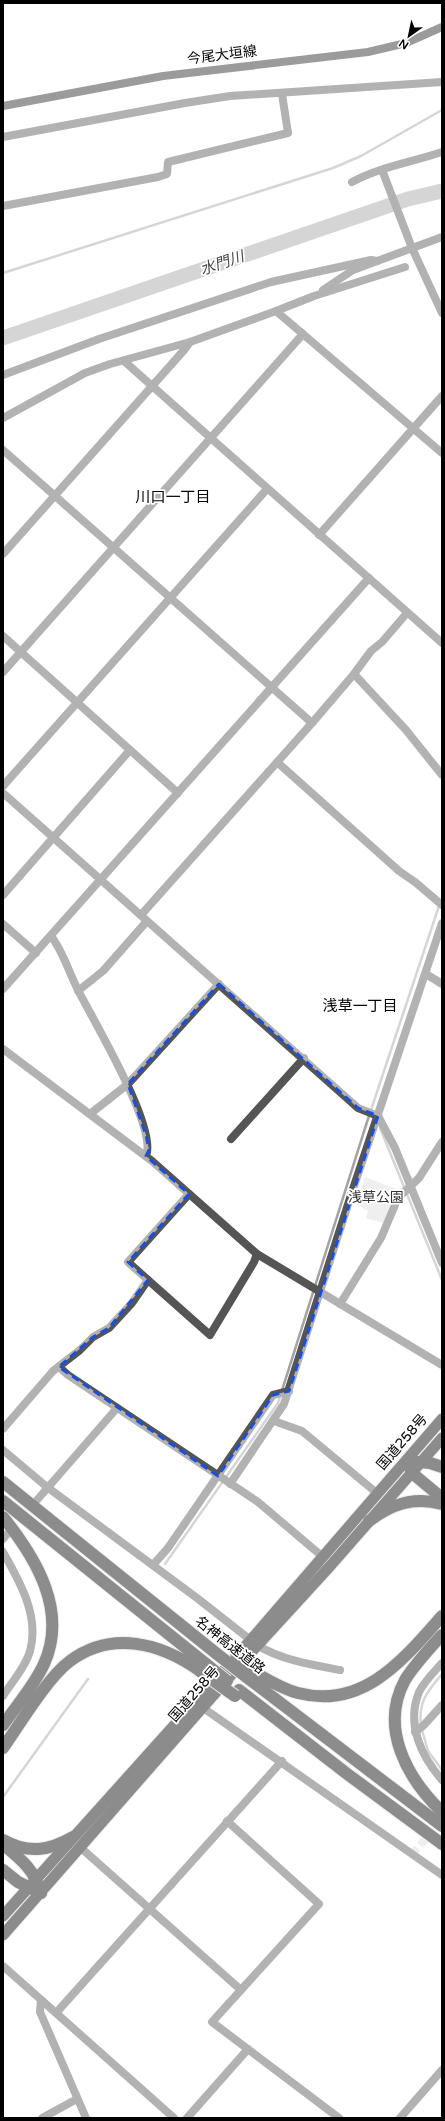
<svg xmlns="http://www.w3.org/2000/svg" width="445" height="2121" font-family="'Varela Round','Noto Sans JP',sans-serif">
<style>
.green{fill:#dcdcdc}
.lines{fill:none;stroke-linecap:round;stroke-linejoin:round}
.stream{stroke:#a3a3a3;stroke-width:2.5}
.river{stroke:#a3a3a3;stroke-width:15}
.minor-tunnel{stroke:#d9d9d9;stroke-width:8;stroke-dasharray:8 4;stroke-linecap:butt}
.trunk-casing{stroke:#dbdbdb;stroke-width:13}
.motorway-casing{stroke:#dbdbdb;stroke-width:14}
.minor{stroke:#555;stroke-width:8}
.tertiary{stroke:#555;stroke-width:8}
.secondary{stroke:#222;stroke-width:8}
.trunk{stroke:#000;stroke-width:11}
.motorway{stroke:#000;stroke-width:12}
.motorway-bridge-casing{stroke:#dbdbdb;stroke-width:14;stroke-linecap:butt}
.motorway-bridge{stroke:#000;stroke-width:12}
.marked{fill:none;stroke:#1d4ed8;stroke-width:3;stroke-dasharray:8 5;stroke-linejoin:round}
.labels{text-anchor:middle;dominant-baseline:central;stroke-width:3.5;stroke-linejoin:round;paint-order:stroke}
.street-label{font-size:14px;fill:#000;stroke:#fff}
.park-label{font-size:14px;fill:#333;stroke:#fff}
.water-label{font-size:15px;font-style:italic;fill:#444;stroke:#fff}
.neighbourhood-label{font-size:15px;fill:#000;stroke:#fff}
</style>
<rect width="100%" height="100%" fill="#fff"/>
<polygon class="green" points="365,1177 399,1190 383,1223 366,1218 368,1211 356,1204"/>
<g class="lines">
<g class="stream">
<polyline points="3,273 333,168 361,156 442,110"/>
<polyline points="380,1128 442,1280"/>
<polyline points="165,1564 278,1403 367,1122 439,906"/>
<path d="M421,1725C418,1701 428,1691 442,1674"/>
<polyline points="422,1730 428,1751 442,1770"/>
<polyline points="3,1797 88,1679"/>
</g>
<polyline class="river" points="3,338 408,199 442,191"/>
<g class="minor-tunnel">
<polyline points="10,1531 35,1502"/>
<polyline points="412,1854 442,1821"/>
</g>
<defs>
<g id="trunk">
<polyline points="3,1916 250,1641 442,1419"/>
<polyline points="3,1935 245,1659 331,1565 442,1438"/>
</g>
<g id="motorway">
<polyline points="442,1467 430,1463 407,1461 412,1473 442,1498"/>
<polyline points="3,1482 217,1654"/>
<polyline points="3,1501 206,1664"/>
<path d="M3,1517C36,1558 68,1611 44,1664C34,1686 17,1705 3,1725"/>
<path d="M369,1521C391,1504 414,1496 442,1504"/>
<path d="M442,1635C429,1649 415,1664 405,1680C379,1728 407,1778 442,1812"/>
<path d="M254,1672C268,1680 282,1689 298,1693C363,1710 403,1660 442,1616"/>
<polyline points="249,1679 442,1826"/>
<polyline points="239,1690 346,1773 442,1844"/>
<path d="M3,1748C20,1724 47,1678 70,1661C112,1630 161,1643 200,1671"/>
<path d="M3,1840C28,1854 49,1851 73,1837"/>
<path d="M5,1846C23,1861 34,1870 41,1893"/>
<polyline points="3,1870 18,1882 41,1893"/>
</g>
</defs>
<use href="#trunk" class="trunk-casing"/>
<use href="#motorway" class="motorway-casing"/>
<g class="minor">
<polyline points="3,137 185,103 230,96 442,82"/>
<polyline points="382,170 412,248 442,313"/>
<path d="M352,182C380,167 412,162 442,152"/>
<polyline points="3,206 158,177 167,174 168,162 288,133 282,94"/>
<polyline points="323,290 353,270 442,237"/>
<polyline points="276,311 442,453"/>
<polyline points="124,361 442,643"/>
<polyline points="3,375 99,339 271,282 371,260 377,261"/>
<polyline points="3,418 85,373 110,364 190,342 276,311 314,296 405,267"/>
<polyline points="3,450 312,723"/>
<polyline points="319,535 442,396"/>
<polyline points="3,554 185,349 190,342"/>
<polyline points="3,636 178,793"/>
<polyline points="3,672 303,334"/>
<polyline points="354,674 406,730 442,775"/>
<polyline points="277,762 399,871 415,882 442,905"/>
<polyline points="3,786 267,489"/>
<polyline points="3,793 358,1108 378,1116 395,1148 442,1263"/>
<polyline points="3,895 130,750"/>
<polyline points="141,915 312,723 354,674 371,651 382,642 407,613"/>
<polyline points="3,924 36,953"/>
<path d="M51,936C63,951 69,973 78,990C93,1020 158,1128 146,1156"/>
<polyline points="426,974 442,984"/>
<polyline points="3,989 369,578"/>
<polyline points="78,991 103,971 147,921"/>
<polyline points="3,1049 152,1161 257,1254 442,1365"/>
<polyline points="90,1114 128,1084 219,984"/>
<polyline points="231,1139 304,1058"/>
<polyline points="148,1280 210,1335 254,1262 257,1254"/>
<polyline points="340,1304 381,1238 398,1198 419,1178 442,1142"/>
<polyline points="59,1367 68,1375 258,1502 323,1557"/>
<polyline points="274,1421 302,1431 378,1494"/>
<polyline points="3,1429 53,1371 80,1350 93,1337 109,1328 132,1303 148,1280 128,1262 189,1194"/>
<path d="M3,1450L47,1487L197,1598L257,1645C281,1660 312,1665 340,1670"/>
<polyline points="230,1484 284,1404 352,1192 442,923"/>
<polyline points="37,1500 117,1408"/>
<polyline points="3,1539 7,1534"/>
<path d="M3,1552C19,1580 40,1616 30,1651C26,1666 12,1682 3,1696"/>
<polyline points="153,1565 168,1548 273,1395 289,1391"/>
<path d="M442,1663C434,1672 424,1682 419,1692C406,1724 421,1756 442,1780"/>
<polyline points="199,1705 442,1875"/>
<polyline points="415,1732 424,1725 442,1705"/>
<polyline points="81,1848 241,1990 319,1904 227,1821"/>
<polyline points="3,1966 56,2013 282,1761"/>
<polyline points="241,1990 212,2022 339,2118"/>
<polyline points="41,2000 40,2012 86,2118"/>
<polyline points="42,2118 77,2099"/>
<polyline points="187,2118 248,2049"/>
</g>
<g class="tertiary">
<polyline points="56,2013 174,2118"/>
<polyline points="400,2118 442,2070"/>
</g>
<polyline class="secondary" points="3,106 163,76 368,52 406,43 442,27"/>
<use href="#trunk" class="trunk"/>
<use href="#motorway" class="motorway"/>
<defs>
<g id="motorway-bridge">
<polyline points="217,1654 249,1679"/>
<polyline points="236,1659 254,1672"/>
<polyline points="206,1664 227,1681"/>
<polyline points="200,1671 235,1696"/>
</g>
</defs>
<use href="#motorway-bridge" class="motorway-bridge-casing"/>
<use href="#motorway-bridge" class="motorway-bridge"/>
</g>
<path d="M0 0H445V2121H0ZM219,984L358,1108L378,1116L289,1391L273,1395L218,1476L59,1367L93,1337L109,1328L148,1280L128,1262L189,1194L146,1156L149,1150L146,1135L128,1084Z" fill="#fff" fill-opacity=".55" fill-rule="evenodd"/>
<path class="marked" d="M219,984L358,1108L378,1116L289,1391L273,1395L218,1476L59,1367L93,1337L109,1328L148,1280L128,1262L189,1194L146,1156L149,1150L146,1135L128,1084Z"/>
<g class="labels">
<g class="street-label">
<text transform="translate(222 55) rotate(-7)">今尾大垣線</text>
<text transform="translate(402 1442) rotate(-49)">国道258号</text>
<text transform="translate(230 1645) rotate(38)">名神高速道路</text>
<text transform="translate(194 1694) rotate(-49)">国道258号</text>
</g>
<g class="park-label">
<text x="376" y="1197">浅草公園</text>
</g>
<g class="water-label">
<text transform="translate(222 263) rotate(-19)">水門川</text>
</g>
<g class="neighbourhood-label">
<text x="173" y="497">川口一丁目</text>
<text x="360" y="1006">浅草一丁目</text>
</g>
</g>
<rect width="445" height="2121" fill="none" stroke="#000000" stroke-width="8"/>
<g transform="translate(409 36) rotate(213)" stroke="#ffffff" stroke-width="3" paint-order="stroke">
<path d="M0-3L7 15L0 10L-7 15Z" fill="#000000"/>
<text y="-6" font-size="11" font-weight="bold" text-anchor="middle" fill="#000000">N</text>
</g>
</svg>
